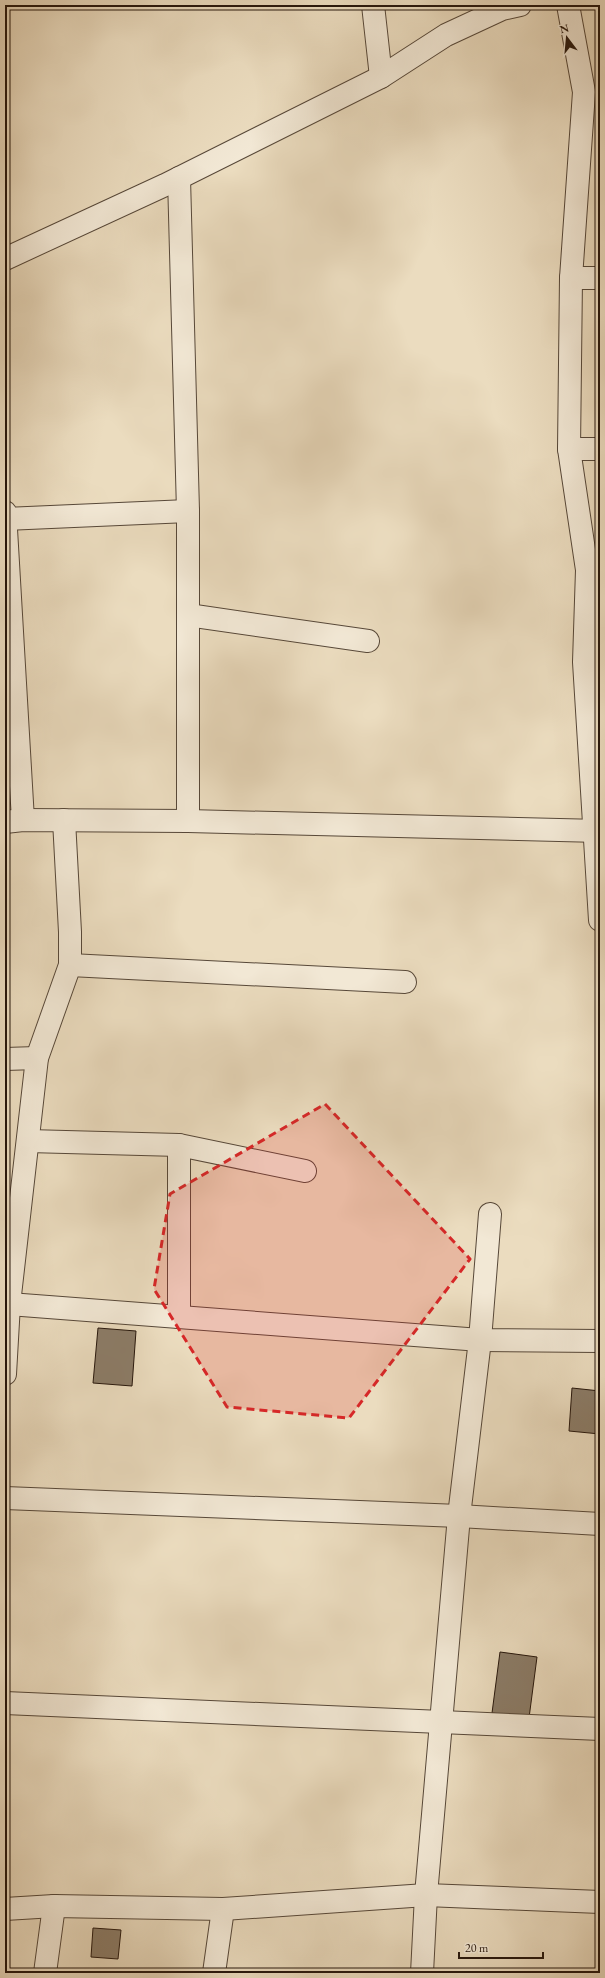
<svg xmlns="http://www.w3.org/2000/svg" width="605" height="1978" font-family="'EB Garamond',serif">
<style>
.building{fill:#8c7d69;stroke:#26160c}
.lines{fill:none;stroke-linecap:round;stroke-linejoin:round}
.minor-casing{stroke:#574839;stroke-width:24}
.minor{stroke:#f2e8d5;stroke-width:22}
.marked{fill:#d62828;fill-opacity:0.2;stroke:#d62828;stroke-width:3;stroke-dasharray:8 5;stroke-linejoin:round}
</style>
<rect width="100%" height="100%" fill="#ebdcbf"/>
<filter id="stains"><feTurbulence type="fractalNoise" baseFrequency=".005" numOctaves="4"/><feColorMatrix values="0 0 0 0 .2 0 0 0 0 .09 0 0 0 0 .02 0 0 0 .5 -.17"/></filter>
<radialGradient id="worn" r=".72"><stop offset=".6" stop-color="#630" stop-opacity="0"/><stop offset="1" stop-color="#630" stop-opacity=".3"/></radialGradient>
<g class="building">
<polygon points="98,1328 136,1331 132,1386 93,1383"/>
<polygon points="572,1388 600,1391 600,1434 569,1431"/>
<polygon points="500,1652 537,1657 529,1718 492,1713"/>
<polygon points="93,1928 121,1930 118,1959 91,1957"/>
</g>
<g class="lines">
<defs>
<g id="minor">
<polyline points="373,5 381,77"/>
<polyline points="568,5 584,92 571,278 569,449 587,570 584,662 600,920"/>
<polyline points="179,178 188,511 188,821"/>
<polyline points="5,259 165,185 381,77 446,35 502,9 520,5"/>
<polyline points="571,278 600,278"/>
<polyline points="569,449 600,449"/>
<polyline points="5,512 23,820"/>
<polyline points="5,519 188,511"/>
<polyline points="188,615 368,641"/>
<polyline points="5,822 23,820 188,821 600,831"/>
<polyline points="70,965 405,982"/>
<polyline points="5,1059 37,1058"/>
<polyline points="28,1141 179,1145 305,1171"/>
<polyline points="9,1304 480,1340 600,1341"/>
<polyline points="179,1317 179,1145"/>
<polyline points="5,1374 9,1304 37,1058 70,965 70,932 64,820"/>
<polyline points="5,1498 459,1516 600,1524"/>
<polyline points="5,1703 600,1729"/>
<polyline points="5,1909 54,1906 223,1909 426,1895 600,1902"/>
<polyline points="45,1973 54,1906"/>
<polyline points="214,1973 223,1909"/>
<polyline points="422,1973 426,1895 459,1516 480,1340 490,1214"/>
</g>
</defs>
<use href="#minor" class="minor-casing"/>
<use href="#minor" class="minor"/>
</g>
<path class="marked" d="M325,1104L470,1259L349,1418L227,1407L154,1289L170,1194Z"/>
<rect width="605" height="1978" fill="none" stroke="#ebdcbf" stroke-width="20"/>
<rect x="6" y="6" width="593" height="1966" fill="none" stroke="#26160c" stroke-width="2"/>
<rect x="10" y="10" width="585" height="1958" fill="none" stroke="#26160c"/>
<g transform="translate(567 38) rotate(344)" stroke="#f2e8d5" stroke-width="3" paint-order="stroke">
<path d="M0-3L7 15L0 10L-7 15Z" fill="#26160c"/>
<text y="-6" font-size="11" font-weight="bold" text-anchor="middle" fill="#26160c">N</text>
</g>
<path d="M459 1952v6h84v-6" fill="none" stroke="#26160c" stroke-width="2"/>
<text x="465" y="1952" font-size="12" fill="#26160c" stroke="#f2e8d5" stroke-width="3" paint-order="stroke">20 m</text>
<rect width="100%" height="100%" filter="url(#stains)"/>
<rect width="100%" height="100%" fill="url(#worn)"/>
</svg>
